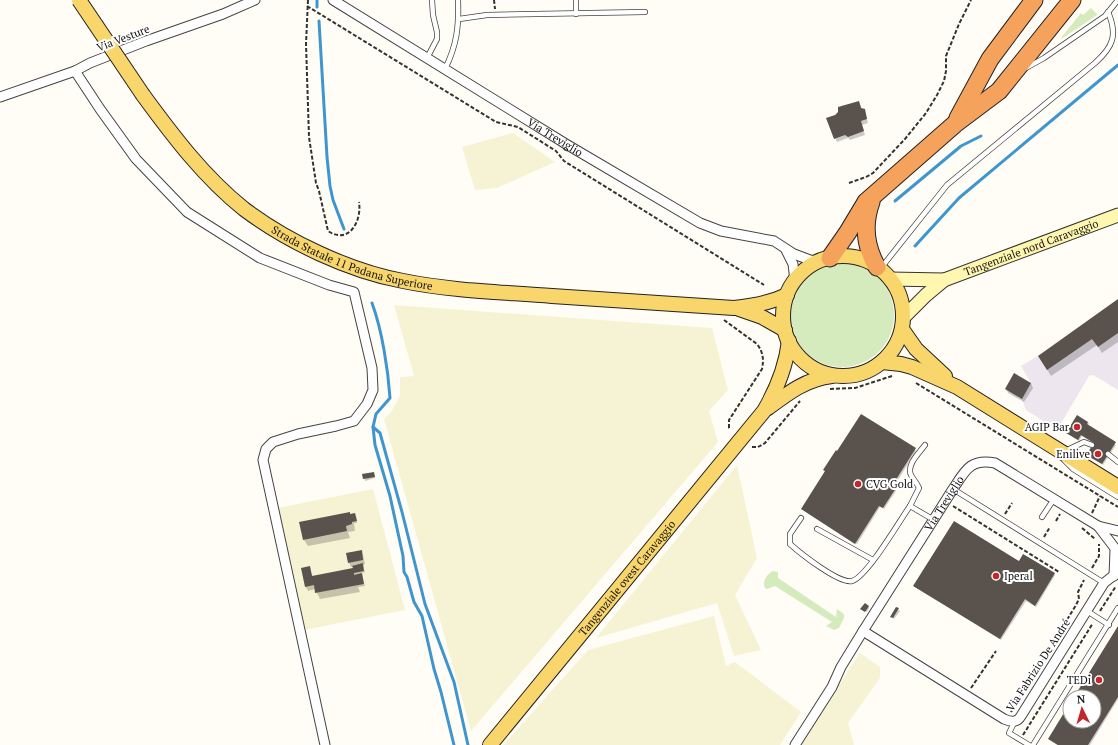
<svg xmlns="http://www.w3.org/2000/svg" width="1118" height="745" font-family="'PT Serif',serif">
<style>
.industrial{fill:#eee6ef}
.farmland{fill:#f6f3d4}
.green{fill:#d5ebbd}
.shadow{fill:#0003}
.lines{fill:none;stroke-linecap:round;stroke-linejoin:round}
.stream{stroke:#3f96cf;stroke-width:3}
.building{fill:#5a524d}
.lane-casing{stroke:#444;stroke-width:6}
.street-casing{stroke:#444;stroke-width:11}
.secondary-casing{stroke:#333;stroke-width:15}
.primary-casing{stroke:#222;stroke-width:16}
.highway-casing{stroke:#222;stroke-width:19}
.path{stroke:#333;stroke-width:2;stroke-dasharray:4 2;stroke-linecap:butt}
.lane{stroke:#fff;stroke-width:4.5}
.street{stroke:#fff;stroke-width:9}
.secondary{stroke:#fff6b0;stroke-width:13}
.primary{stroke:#f9d66b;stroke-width:14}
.highway{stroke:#f5a25d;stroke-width:17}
.primary-bridge-casing{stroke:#222;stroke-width:16;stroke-linecap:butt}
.primary-bridge{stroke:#f9d66b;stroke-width:14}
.poi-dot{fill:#c4262e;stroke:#fff;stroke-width:1.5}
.labels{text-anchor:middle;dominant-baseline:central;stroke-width:4;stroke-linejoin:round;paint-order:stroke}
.street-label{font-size:11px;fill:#111;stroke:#fff}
.poi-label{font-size:11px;fill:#111;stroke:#fff;text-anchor:end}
</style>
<rect width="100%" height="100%" fill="#fffdf5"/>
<polygon class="industrial" points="1118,299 1118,390 1093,375 1089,376 1057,430 1026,410 1022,399 1031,383 1021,366 1038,356"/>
<g class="farmland">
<polygon points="513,133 555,162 497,188 475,190 462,147"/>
<polygon points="394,305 712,328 728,390 709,411 718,442 471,731 384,419 391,412 400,396 400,377 414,376"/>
<polygon points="737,465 757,558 735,595 761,650 734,656 717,603 596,638"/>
<polygon points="373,489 405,610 304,630 277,508"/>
<polygon points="714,616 726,666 735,662 801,712 780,745 503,745 588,650"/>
<polygon points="860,653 880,667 880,678 848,723 854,745 800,745"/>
</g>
<g class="green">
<polygon points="1091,8 1097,14 1097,15 1063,38 1061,38 1081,13 1083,15"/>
<circle cx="842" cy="315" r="52"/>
<path d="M773,571L778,572V578L836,617L837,609L844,614V618L839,628L834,630L826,626L832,622L775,586L767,589L765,588C762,581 767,574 773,571Z"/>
</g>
<g class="shadow">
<polygon points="859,102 862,109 866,115 868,123 862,125 865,135 850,140 848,138 837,142 835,138 835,116"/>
<polygon points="1118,301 1118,342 1102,353 1097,345 1051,376 1043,363"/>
<polygon points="1031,383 1033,388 1024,402 1008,393 1006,389"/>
<polygon points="1088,422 1089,424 1087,426 1116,445 1103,465 1088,455 1094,444 1082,436 1079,441 1067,433"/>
<polygon points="915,449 916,451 893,488 896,491 884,509 880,507 857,544 802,509 825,472 824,470"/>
<polygon points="374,473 375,478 365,481 364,475"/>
<polygon points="350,515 356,516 357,523 354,523 355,531 348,532 350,538 308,546 304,540"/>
<polygon points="361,551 363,555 365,564 362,565 365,572 361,573 365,586 358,587 360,592 320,599 315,589 308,591 306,587 309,567 313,577 352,569 355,573 353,566 351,567 349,563"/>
<polygon points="1019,562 1054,574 1055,575 1036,607 1026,601 1001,640 914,586"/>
<polygon points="868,606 869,608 867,612 862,609"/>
<polygon points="897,608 900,611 894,619 892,617"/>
<polygon points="1118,627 1118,699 1090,745 1057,745 1049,739 1070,705 1070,721 1094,721 1094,697 1075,697"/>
</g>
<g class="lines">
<g class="stream">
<polyline points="317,0 317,7"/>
<polyline points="319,21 327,157 330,186 333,200 344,229"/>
<polyline points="895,201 961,146 981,136"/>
<polyline points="915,246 959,198 1118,65"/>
<path d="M372,303C382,330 388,369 390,398L376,414L373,427L380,433L402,512L425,604L454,682L468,745"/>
<polyline points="373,427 375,445 390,496 403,556 404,572 407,577 414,602 422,616 434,669 441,692 454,745"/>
</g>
</g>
<g class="building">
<polygon points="859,101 861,108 865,109 867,119 861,121 864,131 848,137 845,135 834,139 826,118 835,115 838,112 838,107"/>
<polygon points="1118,299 1118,333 1098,347 1092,339 1047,370 1038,356"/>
<polygon points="1014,373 1031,383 1022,399 1005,389"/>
<polygon points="861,414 916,448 892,486 896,488 883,508 879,506 855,544 801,509 825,471 823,470 836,450 837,451"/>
<polygon points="1077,415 1088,422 1087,424 1116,442 1102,464 1086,455 1094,443 1081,435 1078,440 1066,433"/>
<polygon points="374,472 375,477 363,479 362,474"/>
<polygon points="350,512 350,514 355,513 357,521 352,522 352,524 346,526 347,531 303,540 299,522"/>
<polygon points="954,521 1019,561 1023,554 1055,573 1035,606 1025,599 1000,639 913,586"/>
<polygon points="362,550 363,560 348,563 346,553"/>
<polygon points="363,563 364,571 354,573 354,575 362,573 364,584 315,593 314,585 305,587 301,568 310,566 312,576 353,568 352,566"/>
<polygon points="865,603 869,606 865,612 860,609"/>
<polygon points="896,607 899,608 893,618 890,617"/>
<polygon points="1118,626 1118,697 1088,745 1058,745 1048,739 1070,703 1070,721 1094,721 1094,697 1074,697"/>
</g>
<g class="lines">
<defs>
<g id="lane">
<polyline points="576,0 576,14"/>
<polyline points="459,19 487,15 645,12"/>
<polyline points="427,58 437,39 437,32 433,15 432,0"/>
<polyline points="1026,68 1044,58 1105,16 1118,0"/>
<path d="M445,69C457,45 459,26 458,0"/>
<path d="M881,268L947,185L1095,63C1113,47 1118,35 1108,12"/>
<polyline points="1065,451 1084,442 1092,445"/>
<polyline points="1108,454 1118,462"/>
<polyline points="1064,460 1073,469 1118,497"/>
<polyline points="953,489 1104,583"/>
<path d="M910,506L919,488C917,483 913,479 911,475C906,465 920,452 925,445"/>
<polyline points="1042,517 1054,499"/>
<path d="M801,518L790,534V544C800,553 839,584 852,581C867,577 900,520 910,506L934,520"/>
<polyline points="817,529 873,560"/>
<polyline points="1087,611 1109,625"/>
<polyline points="1015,721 1009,733 1029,745"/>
<polyline points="1033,745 1118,608"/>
</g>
<g id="street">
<path id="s1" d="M333,0L566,144L700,223L721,231L774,241L794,254L810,260L819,261"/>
<polyline points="75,71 100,109 136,159 187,212 260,258 329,285 354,292 372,368 373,390 367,404 354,421 336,426 298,434 273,442 266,449 263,460 325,745"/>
<polyline points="0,97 75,71 90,63 146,41 223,14 255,0"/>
<polyline points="786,250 793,264 795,281"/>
<polyline points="1098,526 1114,547"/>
<polyline points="1114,576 1115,550"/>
<path d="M863,631L1004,719C1011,722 1017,723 1021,716L1104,583L1118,572"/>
<path id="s2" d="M795,745L832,687L841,667L863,631L953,489C965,471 970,458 995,463L1098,526L1118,531"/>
</g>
<g id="secondary">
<polyline points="890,279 944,280"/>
<path id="s3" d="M903,318L926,295L944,280L1118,215"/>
</g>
<g id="primary">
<path id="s4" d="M143,95C173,136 204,177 244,209C288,242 349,271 403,281C452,291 502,292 552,296C613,300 674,304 734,308C753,306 770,303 787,295"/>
<circle cx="843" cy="316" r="60"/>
<polyline points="739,309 762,317 785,330"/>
<polyline points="902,329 916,349 945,376"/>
<polyline points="882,362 901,364 912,367 957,387 1118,487"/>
<path d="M768,408C788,393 806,379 832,376"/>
<path id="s5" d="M490,745L764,411C777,389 786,367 789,341"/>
</g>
<g id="highway">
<polyline points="958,118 990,59 1034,0"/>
<path d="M871,202C863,224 865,246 877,267"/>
<polyline points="830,258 848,232 866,202 955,124 999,91 1072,0"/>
</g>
</defs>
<use href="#lane" class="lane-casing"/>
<use href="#street" class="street-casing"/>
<use href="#secondary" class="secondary-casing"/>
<use href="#primary" class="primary-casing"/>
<use href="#highway" class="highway-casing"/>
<g class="path">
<path d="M308,0L306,44L309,137L316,183L319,191L328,231C349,245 362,221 359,202"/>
<polyline points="494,0 495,9"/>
<polyline points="307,6 496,122 518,127 556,151 564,161 764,285"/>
<polyline points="849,183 866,177 873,173 905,139 926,113 937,95 944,81 946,71 946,56 959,24 971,0"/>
<path d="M724,320L757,344C763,352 764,359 762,369L729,420V428L730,429"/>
<polyline points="916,383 1118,507"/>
<polyline points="830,389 855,388 892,376"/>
<polyline points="752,447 758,447 765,443 800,401"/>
<polyline points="953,506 1059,572"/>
<polyline points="1092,513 1100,496"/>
<polyline points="1005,514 1012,503"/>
<polyline points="1056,521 1060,514"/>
<polyline points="1082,528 1095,539"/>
<polyline points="1044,537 1050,527"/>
<polyline points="1092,568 1099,556 1099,544"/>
<polyline points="1100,611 1116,586"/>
<polyline points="971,688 996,651"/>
<polyline points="1011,712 1076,605 1079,599 1078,592 1084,580"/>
<polyline points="1023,735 1093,623"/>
</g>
<use href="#lane" class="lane"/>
<use href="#street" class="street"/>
<use href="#secondary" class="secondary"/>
<use href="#primary" class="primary"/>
<use href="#highway" class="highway"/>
<defs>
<polyline id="primary-bridge" points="79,0 143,95"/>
</defs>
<use href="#primary-bridge" class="primary-bridge-casing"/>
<use href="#primary-bridge" class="primary-bridge"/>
</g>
<g class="poi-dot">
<circle cx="1077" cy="427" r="4"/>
<circle cx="1098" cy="454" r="4"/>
<circle cx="858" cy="484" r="4"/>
<circle cx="996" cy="576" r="4"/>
<circle cx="1099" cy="680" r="4"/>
</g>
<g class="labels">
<g class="street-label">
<text transform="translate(123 38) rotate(-21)">Via Vesture</text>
<text stroke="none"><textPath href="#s1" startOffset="261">Via Treviglio</textPath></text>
<text stroke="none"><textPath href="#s3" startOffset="149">Tangenziale nord Caravaggio</textPath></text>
<text stroke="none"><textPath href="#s4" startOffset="273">Strada Statale 11 Padana Superiore</textPath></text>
<text stroke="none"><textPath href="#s2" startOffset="284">Via Treviglio</textPath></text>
<text stroke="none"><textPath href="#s5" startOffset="216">Tangenziale ovest Caravaggio</textPath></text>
<text transform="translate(1038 665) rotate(-57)">Via Fabrizio De André</text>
</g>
<g class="poi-label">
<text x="1069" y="427">AGIP Bar</text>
<text x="1090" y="454">Enilive</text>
<text x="866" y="484" text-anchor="start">CVG Gold</text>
<text x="1004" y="576" text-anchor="start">Iperal</text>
<text x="1091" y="680">TEDi</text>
</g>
</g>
<g transform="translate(1082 709) rotate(355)"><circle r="19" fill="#ffffff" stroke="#a0a0a0"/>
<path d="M0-3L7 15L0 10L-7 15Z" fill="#c4262e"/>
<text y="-6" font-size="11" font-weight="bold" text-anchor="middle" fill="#111111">N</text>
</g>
</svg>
